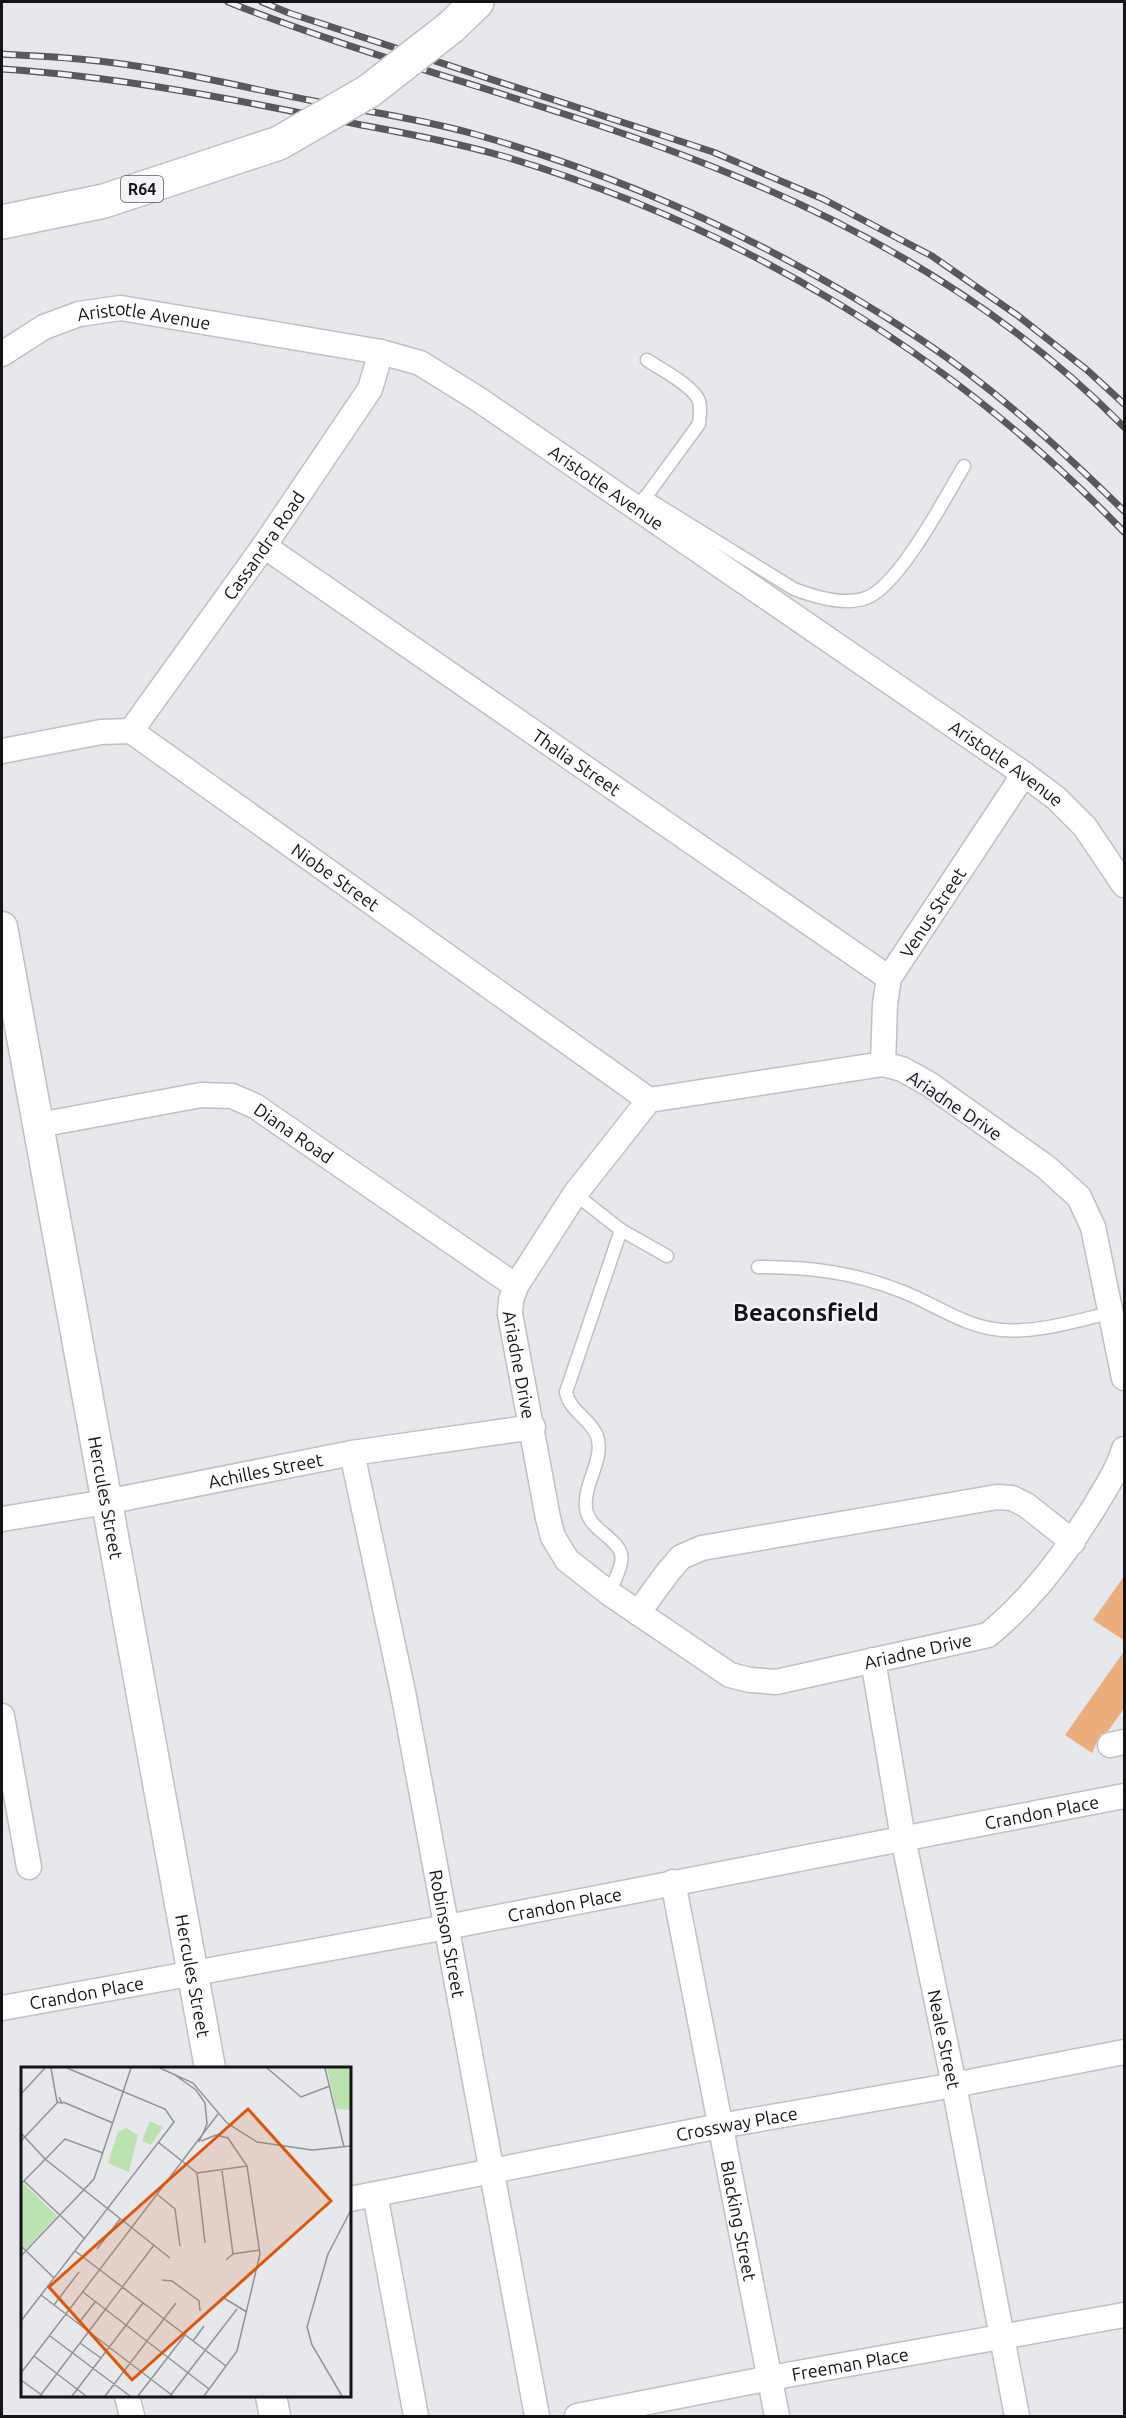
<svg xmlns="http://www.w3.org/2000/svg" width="1126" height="2418" font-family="Ubuntu,sans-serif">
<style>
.building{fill:#ebad7b}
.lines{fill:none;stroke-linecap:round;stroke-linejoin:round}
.service-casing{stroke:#bec0c3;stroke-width:15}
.minor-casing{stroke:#bec0c3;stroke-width:27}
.tertiary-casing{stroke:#bec0c3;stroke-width:33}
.primary-casing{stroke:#bec0c3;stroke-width:36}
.service{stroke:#fff;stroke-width:12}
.minor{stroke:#fff;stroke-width:24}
.tertiary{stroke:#fff;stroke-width:30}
.primary{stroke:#fff;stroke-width:33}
.rail-casing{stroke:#58595b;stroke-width:7}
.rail{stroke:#f3f5f8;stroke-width:4.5;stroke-dasharray:14;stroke-linecap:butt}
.primary-bridge-casing{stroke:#bec0c3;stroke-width:36;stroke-linecap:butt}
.primary-bridge{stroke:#fff;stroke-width:33}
.labels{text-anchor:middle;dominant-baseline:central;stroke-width:4.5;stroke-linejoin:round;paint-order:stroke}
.shield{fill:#f3f5f8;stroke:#565859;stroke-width:1.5}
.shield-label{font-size:16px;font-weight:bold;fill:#131415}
.street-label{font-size:18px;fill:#131415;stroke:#f3f5f8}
.district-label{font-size:24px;font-weight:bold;fill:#131415;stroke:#f3f5f8}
.inset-road{fill:none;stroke:#929395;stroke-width:1.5}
.view{fill:#dd560c;fill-opacity:0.15;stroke:#dd560c;stroke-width:3}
.inset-edge{fill:none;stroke:#131415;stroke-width:3}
</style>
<rect width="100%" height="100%" fill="#e6e8eb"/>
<g class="building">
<polygon points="1125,1575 1125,1641 1093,1620"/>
<polygon points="1125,1650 1125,1707 1108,1731 1100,1735 1092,1753 1065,1735"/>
</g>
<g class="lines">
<defs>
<g id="service">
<path d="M645,497L794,589C815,597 844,606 866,598C899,586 945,498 964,466"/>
<path d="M642,502L699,424C700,416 701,408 699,401C694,386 660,369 647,360"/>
<path d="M575,1194L621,1230L566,1392C570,1412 590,1418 597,1436C605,1459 583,1484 586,1508C588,1532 627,1540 621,1563C619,1573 613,1584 609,1593"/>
<polyline points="621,1230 667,1256"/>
<path d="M758,1267C810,1267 852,1272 901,1291C935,1304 964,1327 1002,1330C1038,1333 1075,1321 1110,1313"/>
</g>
<g id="minor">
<path id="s1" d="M2,354L44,327L79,314L121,308L381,352L420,363L478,399L1024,774L1056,798L1085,827L1124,885"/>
<path id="s2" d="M264,546L889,978"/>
<path id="s3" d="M131,731L264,546L370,389L381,352"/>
<path id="s4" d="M2,751L101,732L131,731L649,1100"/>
<path id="s5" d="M883,1064L885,1004L889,978L1024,774"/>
<path id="s6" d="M39,1125L201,1095L232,1096L255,1106L516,1286"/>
<path id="s7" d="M1124,1378L1093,1227L1079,1197L1046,1167L929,1084L902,1069L883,1064L649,1100L575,1194L516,1286L511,1300L510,1314L548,1518L553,1537L567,1560L609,1593L730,1675L750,1680L776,1682L988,1635C1032,1599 1065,1554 1095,1506C1106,1487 1118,1470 1124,1449"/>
<path id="s8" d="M352,1453L403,1692L537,2416"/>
<path id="s9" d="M2,1519L106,1502L352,1453L533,1427"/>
<polyline points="638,1613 668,1572 681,1557 702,1548 997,1497 1012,1498 1026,1505 1073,1542"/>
<path id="s10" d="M873,1660L903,1838L954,2085L1017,2416"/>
<polyline points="2,1716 29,1867"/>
<polyline points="1110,1745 1124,1742"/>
<path id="s11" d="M673,1882L777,2416"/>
<path id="s12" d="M2,2008L447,1927L1124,1796"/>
<polyline points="375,2194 416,2416"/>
<path id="s13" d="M350,2199L720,2126L954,2085L1124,2052"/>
<polyline points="127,2396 132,2416"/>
<path id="s14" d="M577,2416L770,2378L1124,2315"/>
</g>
<g id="tertiary">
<path id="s15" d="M2,927L210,2068"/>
<polyline points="271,2396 275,2416"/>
</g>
<g id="primary">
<polyline points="451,27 477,2"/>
<polyline points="2,222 104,201 279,143"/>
</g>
</defs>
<use href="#service" class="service-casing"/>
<use href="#minor" class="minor-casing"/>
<use href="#tertiary" class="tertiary-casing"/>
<use href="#primary" class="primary-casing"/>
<use href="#service" class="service"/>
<use href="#minor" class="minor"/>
<use href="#tertiary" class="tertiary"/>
<use href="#primary" class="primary"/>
<defs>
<g id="rail">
<path d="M228,2C392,67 565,106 728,173C874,232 1014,315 1124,427"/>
<polyline points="262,2 289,13 713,152 823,199 932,256 1017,315 1087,370 1124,404"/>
<path d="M2,54C30,56 60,57 89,60C162,67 237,86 309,100C363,111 422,119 474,134C633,179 782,248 920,339C994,388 1061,449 1124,511"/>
<path d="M2,69C108,76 212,95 316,116C379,129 444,139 506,157C743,228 952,354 1124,532"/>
</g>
</defs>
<use href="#rail" class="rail-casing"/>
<use href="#rail" class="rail"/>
<defs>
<polyline id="primary-bridge" points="279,143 369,91 451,27"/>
</defs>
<use href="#primary-bridge" class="primary-bridge-casing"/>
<use href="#primary-bridge" class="primary-bridge"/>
</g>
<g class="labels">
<rect class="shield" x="121" y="176" width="42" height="26" rx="4.5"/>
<g class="shield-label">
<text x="142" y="189">R64</text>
</g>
<g class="street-label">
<text stroke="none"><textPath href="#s1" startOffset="153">Aristotle Avenue</textPath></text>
<text stroke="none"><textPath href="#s1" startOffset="658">Aristotle Avenue</textPath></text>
<text stroke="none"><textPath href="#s3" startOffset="228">Cassandra Road</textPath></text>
<text stroke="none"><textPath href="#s2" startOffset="380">Thalia Street</textPath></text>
<text stroke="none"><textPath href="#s1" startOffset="1144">Aristotle Avenue</textPath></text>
<text stroke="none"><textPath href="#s4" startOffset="382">Niobe Street</textPath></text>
<text stroke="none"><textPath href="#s5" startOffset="165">Venus Street</textPath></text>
<text transform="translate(955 1105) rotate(34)">Ariadne Drive</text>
<text stroke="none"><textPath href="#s6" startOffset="268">Diana Road</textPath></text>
<text stroke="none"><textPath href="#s7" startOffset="972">Ariadne Drive</textPath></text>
<text stroke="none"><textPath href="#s9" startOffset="268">Achilles Street</textPath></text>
<text stroke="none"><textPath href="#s15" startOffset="580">Hercules Street</textPath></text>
<text stroke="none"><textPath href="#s7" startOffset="1566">Ariadne Drive</textPath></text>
<text stroke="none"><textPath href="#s12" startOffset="1058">Crandon Place</textPath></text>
<text stroke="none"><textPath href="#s12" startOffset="572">Crandon Place</textPath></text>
<text stroke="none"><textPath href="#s8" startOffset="490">Robinson Street</textPath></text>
<text stroke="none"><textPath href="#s15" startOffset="1066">Hercules Street</textPath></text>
<text stroke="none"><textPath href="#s12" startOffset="86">Crandon Place</textPath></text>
<text stroke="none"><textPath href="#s10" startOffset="386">Neale Street</textPath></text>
<text stroke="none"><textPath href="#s13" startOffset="394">Crossway Place</textPath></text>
<text stroke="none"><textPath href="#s11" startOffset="345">Blacking Street</textPath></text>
<text stroke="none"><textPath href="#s14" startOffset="278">Freeman Place</textPath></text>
</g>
<g class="district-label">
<text x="806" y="1312">Beaconsfield</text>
</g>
</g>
<g transform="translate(21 2067)">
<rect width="330" height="330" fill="#e6e8eb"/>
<path d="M306,1H330V43L315,42ZM129,54L142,60L130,78L121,74ZM105,61L117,68L108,105L87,96L97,65ZM3,117L36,149L5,182L0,177V119Z" fill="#bbe2b0"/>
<path class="inset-road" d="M30,1L36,35L41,36L38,30M139,1L172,16L206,56L236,75L291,83L330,79M246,1L280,30L309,19M304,1L323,80M154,8L175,23L184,36L186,57L178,75M0,27L24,1M42,35L92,56M0,66L24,92L149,191M0,74L37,35M180,74L195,68L207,71L226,99L239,187L216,284L183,329M137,75L176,106L184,176M201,104L212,187M176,106L226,99M3,114L63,171M0,117L44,72L82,86M137,128L154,142L159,179M0,179L33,211M76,182L99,152M54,184L205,299M0,189L73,112L110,1M205,193L212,187L239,183M141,213L151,214L178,234L179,244M62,225L188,322M20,228L152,329M201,230L226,245M33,238L58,205M0,254L153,55L144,42L46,1M57,257L74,235M29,269L109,329M172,274L183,259M59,276L80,291M13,289L65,329M0,306L197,47M0,313L22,329M19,329L133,178M51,329L122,236M84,329L155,236M117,329L164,268M149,329L216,242M321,329L291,278L286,260L307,187L330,143"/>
<path class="view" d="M227,42L310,134L111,313L28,220Z"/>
<rect width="330" height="330" class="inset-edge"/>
</g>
<rect width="1126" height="2418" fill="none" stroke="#131415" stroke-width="6"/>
</svg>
